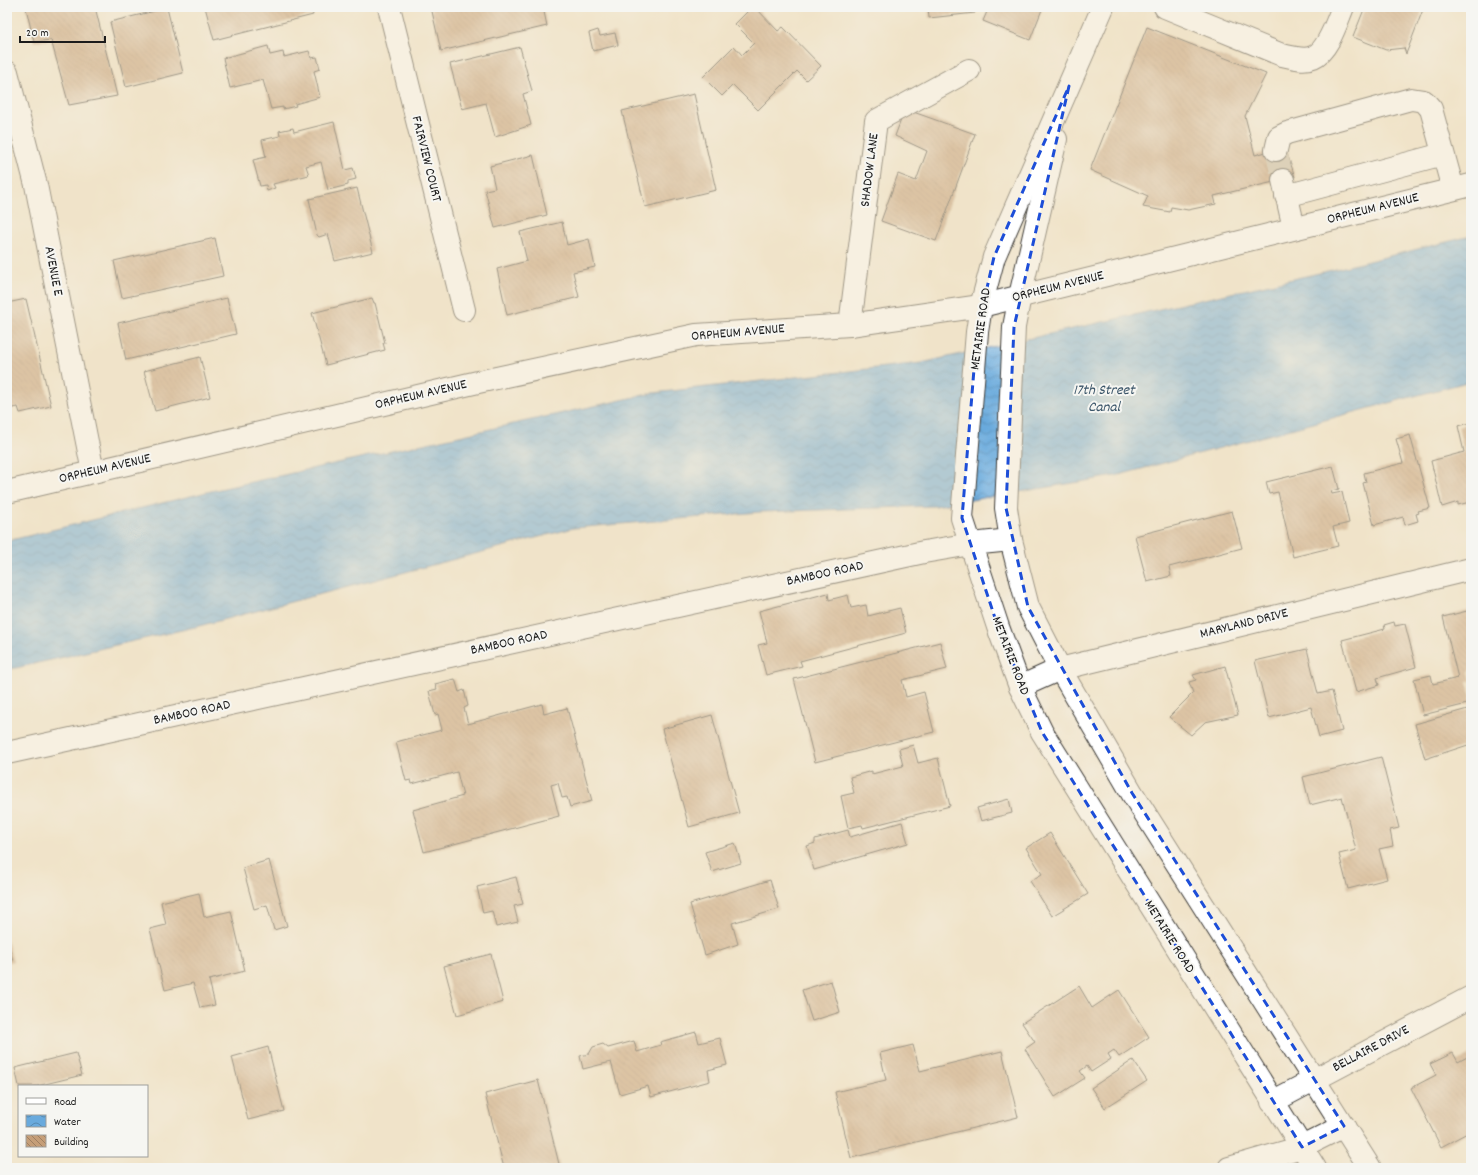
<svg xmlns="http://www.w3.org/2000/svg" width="1478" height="1175" font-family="Dekko,sans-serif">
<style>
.water{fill:url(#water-waves);stroke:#42637c}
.building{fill:url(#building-back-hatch)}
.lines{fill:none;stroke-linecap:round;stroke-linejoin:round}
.minor-tunnel{stroke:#c6bba6;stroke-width:22;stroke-dasharray:22 11;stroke-linecap:butt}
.minor-casing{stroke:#3c3a36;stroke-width:24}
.major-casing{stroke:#3c3a36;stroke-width:24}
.minor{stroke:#fff;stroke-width:22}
.major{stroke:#fff;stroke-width:22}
.marked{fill:none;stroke:#1d4ed8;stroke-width:3;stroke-dasharray:8 5;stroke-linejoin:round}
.labels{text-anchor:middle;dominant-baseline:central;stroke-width:4;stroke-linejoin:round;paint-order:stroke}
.street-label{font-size:14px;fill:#1c1c1c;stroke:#f6f6f2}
.water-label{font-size:15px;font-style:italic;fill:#3b5569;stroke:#f6f6f2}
</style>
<defs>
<pattern id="water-waves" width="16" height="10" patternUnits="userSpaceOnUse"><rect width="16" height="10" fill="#69aadd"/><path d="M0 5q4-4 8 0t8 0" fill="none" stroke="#568ab2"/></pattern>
<pattern id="building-back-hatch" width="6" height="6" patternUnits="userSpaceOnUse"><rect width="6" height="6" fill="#c59e78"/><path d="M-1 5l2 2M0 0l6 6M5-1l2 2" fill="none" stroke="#9f8062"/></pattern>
</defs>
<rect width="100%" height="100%" fill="#f6f6f2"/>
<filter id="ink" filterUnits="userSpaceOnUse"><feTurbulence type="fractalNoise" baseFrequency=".025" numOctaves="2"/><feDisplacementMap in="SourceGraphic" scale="8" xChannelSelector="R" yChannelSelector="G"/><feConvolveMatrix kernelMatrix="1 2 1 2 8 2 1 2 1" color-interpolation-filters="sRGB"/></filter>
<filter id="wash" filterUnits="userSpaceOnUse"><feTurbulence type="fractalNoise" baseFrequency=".012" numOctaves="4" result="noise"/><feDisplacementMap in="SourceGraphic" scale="16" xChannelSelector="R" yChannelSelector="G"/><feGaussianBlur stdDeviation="0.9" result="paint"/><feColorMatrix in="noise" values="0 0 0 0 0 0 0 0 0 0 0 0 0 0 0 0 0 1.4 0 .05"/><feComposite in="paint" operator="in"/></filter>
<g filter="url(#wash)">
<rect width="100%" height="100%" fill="#f0e3c9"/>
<polygon class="water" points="1471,236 1471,381 1115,476 935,506 760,512 574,528 195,627 7,670 7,541 211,491 653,393 921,363 1328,271"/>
<g id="blocks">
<g class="building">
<polygon points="29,7 95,7 117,96 69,105 51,40 34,42 26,8"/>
<polygon points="205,7 311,7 313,15 214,40"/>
<polygon points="431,7 543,7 547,26 441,51"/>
<polygon points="752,7 755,7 778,31 783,27 821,66 806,80 797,71 758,110 733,85 722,96 703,77 734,46 742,55 754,43 735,24"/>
<polygon points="928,7 975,7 975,13 929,18"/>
<polygon points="989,7 1043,7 1030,40 983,21"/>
<polygon points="1365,7 1424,7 1406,54 1404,48 1386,50 1353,37"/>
<polygon points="167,8 183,73 126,87 110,22"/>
<polygon points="1147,27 1266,74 1245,116 1255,155 1285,147 1295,177 1214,196 1216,204 1188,210 1171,207 1170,212 1143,207 1148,196 1090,170"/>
<polygon points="598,30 600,36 615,33 618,45 593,51 589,33"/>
<polygon points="268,46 270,55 283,52 284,57 309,51 311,58 317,57 320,69 314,71 320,97 295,104 296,106 283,109 283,107 271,109 263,80 230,88 223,58"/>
<polygon points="520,47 532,91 523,94 531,125 495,137 486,103 462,109 450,64"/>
<polygon points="694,94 716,190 645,207 622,111"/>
<polygon points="905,109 975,134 936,241 881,221 898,174 916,181 927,151 895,136"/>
<polygon points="334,122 345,170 353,168 356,179 348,181 348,185 328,190 321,162 306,166 309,175 273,184 275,188 267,191 266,185 260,186 253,160 266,157 262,140 280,136 279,131 293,128 294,132"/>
<polygon points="533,155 547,215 495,228 485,190 495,188 490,166"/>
<polygon points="357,188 373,252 335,261 328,234 319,237 317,235 309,199"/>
<polygon points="562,222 567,245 589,239 595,267 573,272 579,297 507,315 497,269 527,261 520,232"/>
<polygon points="215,238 223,276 122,298 114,261"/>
<polygon points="227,298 236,334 126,360 118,323"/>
<polygon points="372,298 374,303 375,303 385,343 383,343 385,350 326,365 312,313"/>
<polygon points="26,299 51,406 20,413 18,407 7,409 7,303"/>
<polygon points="200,357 210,397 155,411 144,371"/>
<polygon points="1471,423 1471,499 1469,499 1470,502 1458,505 1458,502 1442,507 1431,461 1464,452 1458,426"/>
<polygon points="1410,435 1430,508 1418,511 1419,513 1416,514 1418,521 1405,525 1403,517 1374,525 1363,483 1366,482 1364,473 1403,463 1396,439"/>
<polygon points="1333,466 1339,489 1331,491 1332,494 1342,492 1349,523 1333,527 1338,546 1293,557 1278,492 1269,494 1266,482"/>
<polygon points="1232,511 1242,548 1169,567 1171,576 1147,582 1135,536"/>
<polygon points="828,593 829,600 848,595 851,608 866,605 868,616 900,608 906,633 800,661 802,666 766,675 758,645 767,643 759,611"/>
<polygon points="1471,610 1471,670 1469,671 1471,681 1467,682 1471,696 1471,703 1423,715 1414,679 1431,675 1433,684 1458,678 1443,617"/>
<polygon points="1394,622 1395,626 1405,624 1416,667 1377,678 1379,685 1356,692 1342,640 1385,629 1384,625"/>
<polygon points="940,642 947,669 902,680 906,697 924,692 934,732 815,762 794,679"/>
<polygon points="1307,649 1318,694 1332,691 1342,731 1319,737 1311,707 1269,718 1255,661"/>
<polygon points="1225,666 1238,715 1205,722 1191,735 1169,717 1193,693 1189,682 1196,680 1193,675"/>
<polygon points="455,679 459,692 464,690 468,706 464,708 468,724 542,704 544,714 567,708 592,801 570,807 567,797 562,798 558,783 551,785 559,816 424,852 413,810 463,796 457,772 412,784 411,780 406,781 396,742 442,730 438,714 435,715 429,691 437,689 435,684"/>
<polygon points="1471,708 1471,744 1425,759 1415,724"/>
<polygon points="712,715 739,813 689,827 662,729"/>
<polygon points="913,745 918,763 938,758 950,806 863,828 862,825 848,828 841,796 854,793 850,777 872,771 872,774 903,766 899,749"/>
<polygon points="1381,757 1399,828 1390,830 1393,846 1379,849 1387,879 1348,889 1339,854 1356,850 1342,797 1310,805 1303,777"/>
<polygon points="1009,799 1012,813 981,821 977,808"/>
<polygon points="902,822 908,843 814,870 807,846 815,843 815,839 848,830 850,837"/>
<polygon points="1050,833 1088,894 1052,916 1030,881 1042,874 1026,848"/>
<polygon points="735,843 741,863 712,872 705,852"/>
<polygon points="269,860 287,926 274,930 267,905 254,909 243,868"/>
<polygon points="516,877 523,904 514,906 518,922 496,927 492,911 483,913 477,887"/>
<polygon points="770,880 779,909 732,923 738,944 705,955 690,904"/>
<polygon points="199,893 204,917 231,911 245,971 209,980 215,1005 200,1008 193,983 165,990 150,929 166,925 161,902"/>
<polygon points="7,940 13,961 7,963"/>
<polygon points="491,954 503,1002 457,1015 444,966"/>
<polygon points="831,981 840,1012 812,1021 802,990"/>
<polygon points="1079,986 1092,1008 1119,990 1149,1037 1119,1057 1114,1050 1108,1054 1111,1059 1091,1072 1087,1066 1080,1071 1085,1078 1055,1097 1025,1049 1035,1042 1022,1023"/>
<polygon points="696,1032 699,1043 720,1038 727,1065 708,1070 710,1081 651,1097 648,1086 620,1094 611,1062 583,1069 580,1056 589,1054 593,1047 603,1044 608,1048 634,1041 637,1052 661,1045 660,1042"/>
<polygon points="913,1045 920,1071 1002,1051 1018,1117 851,1158 835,1092 886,1080 880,1053"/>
<polygon points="268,1047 284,1111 248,1120 232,1057"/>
<polygon points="76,1053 82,1075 37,1086 19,1086 15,1068"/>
<polygon points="1453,1053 1458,1062 1471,1055 1471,1131 1441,1147 1411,1088 1436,1075 1430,1064"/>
<polygon points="1133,1060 1147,1081 1105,1108 1091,1088"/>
<polygon points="538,1080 560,1168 504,1168 485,1094"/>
</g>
</g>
</g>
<g filter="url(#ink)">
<use href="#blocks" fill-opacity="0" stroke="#3c3a36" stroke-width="1"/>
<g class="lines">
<polyline class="minor-tunnel" points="1276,150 1283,180"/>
<defs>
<g id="minor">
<polyline points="389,7 464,310"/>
<path d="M1165,7L1282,55C1291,57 1304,61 1313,57C1328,51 1337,21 1343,7"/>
<polyline points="7,72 36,185 93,472"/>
<polyline points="1276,150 1279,137 1287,133 1411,99 1424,101 1431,109 1453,189"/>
<polyline points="1283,180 1294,228"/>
<polyline points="1286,196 1443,154"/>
<polyline points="850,325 876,121 969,70"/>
<polyline points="7,492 478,382 696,335 850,325 981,306 1471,185"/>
<polyline points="1020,687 1060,669 1471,569"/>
<polyline points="7,753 924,552 971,544 1011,540"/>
<polyline points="1272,1102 1471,997"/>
<polyline points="1229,1168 1302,1147 1344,1126"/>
</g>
<g id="major">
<polyline points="1103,7 994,257 981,306 977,332 962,518 998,627 1020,687 1042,732 1315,1168"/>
<polyline points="1056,139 1020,296 1014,327 1006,508 1011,540 1028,607 1060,669 1132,793 1370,1168"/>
</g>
</defs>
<use href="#minor" class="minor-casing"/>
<use href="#major" class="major-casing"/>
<use href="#minor" class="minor"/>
<use href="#major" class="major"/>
</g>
</g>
<path d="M0 0H1478V1175H0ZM1069,86L1014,327L1006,508L1028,607L1132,793L1344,1126L1302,1147L1042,732L998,627L962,518L977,332L994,257Z" fill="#f0e3c9" fill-opacity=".55" fill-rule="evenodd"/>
<path class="marked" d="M1069,86L1014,327L1006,508L1028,607L1132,793L1344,1126L1302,1147L1042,732L998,627L962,518L977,332L994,257Z"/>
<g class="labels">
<g class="street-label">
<text transform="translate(426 159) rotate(76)">FAIRVIEW COURT</text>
<text transform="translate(870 170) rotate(-83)">SHADOW LANE</text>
<text transform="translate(1373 209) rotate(-14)">ORPHEUM AVENUE</text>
<text transform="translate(53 271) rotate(79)">AVENUE E</text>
<text transform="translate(1058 287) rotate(-14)">ORPHEUM AVENUE</text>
<text transform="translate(981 329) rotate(-82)">METAIRIE ROAD</text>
<text transform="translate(738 333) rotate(-5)">ORPHEUM AVENUE</text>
<text transform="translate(421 395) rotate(-13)">ORPHEUM AVENUE</text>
<text transform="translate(105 469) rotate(-13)">ORPHEUM AVENUE</text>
<text transform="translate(825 574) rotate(-12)">BAMBOO ROAD</text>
<text transform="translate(1244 624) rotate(-14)">MARYLAND DRIVE</text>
<text transform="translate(509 643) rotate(-12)">BAMBOO ROAD</text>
<text transform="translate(1010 656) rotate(69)">METAIRIE ROAD</text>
<text transform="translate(192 713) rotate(-12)">BAMBOO ROAD</text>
<text transform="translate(1169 937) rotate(58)">METAIRIE ROAD</text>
<text transform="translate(1371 1049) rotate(-28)">BELLAIRE DRIVE</text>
</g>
<g class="water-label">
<text x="1104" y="391">17th Street<tspan x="1104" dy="17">Canal</tspan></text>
</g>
</g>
<rect width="1478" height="1175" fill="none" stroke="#f6f6f2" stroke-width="24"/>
<rect x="18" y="1085" width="130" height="72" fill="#f6f6f2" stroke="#9f9f9c"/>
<rect x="26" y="1098" width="20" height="6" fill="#ffffff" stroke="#9f9f9c"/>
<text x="54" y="1105" font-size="12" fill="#1c1c1c">Road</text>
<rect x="26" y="1115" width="20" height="12" fill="url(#water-waves)" stroke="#9f9f9c"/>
<text x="54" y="1125" font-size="12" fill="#1c1c1c">Water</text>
<rect x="26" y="1135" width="20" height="12" fill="url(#building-back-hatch)" stroke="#9f9f9c"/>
<text x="54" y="1145" font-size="12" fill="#1c1c1c">Building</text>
<path d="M20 36v6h85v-6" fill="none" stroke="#1c1c1c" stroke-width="2"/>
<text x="26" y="36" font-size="12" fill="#1c1c1c" stroke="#f6f6f2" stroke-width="3" paint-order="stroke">20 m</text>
</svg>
